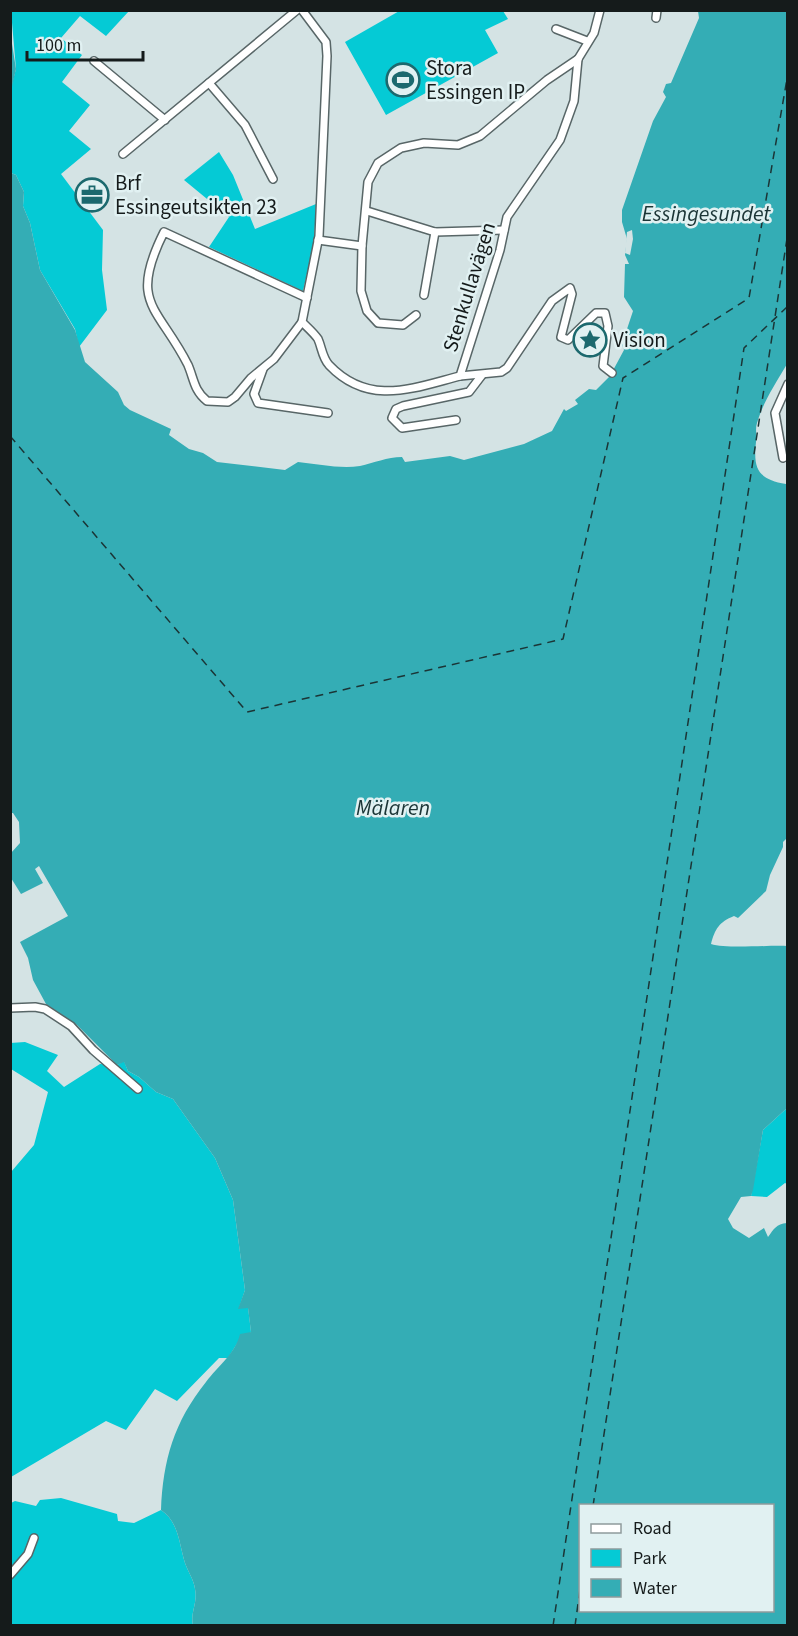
<svg xmlns="http://www.w3.org/2000/svg" width="798" height="1636" font-family="'Source Sans 3',sans-serif">
<style>
.green{fill:#05cad5}
.water{fill:#34adb5;fill-rule:evenodd}
.pier{fill:#d4e3e4}
.lines{fill:none;stroke-linecap:round;stroke-linejoin:round}
.ferry{stroke:#1b3536;stroke-width:1.5;stroke-dasharray:8 6;stroke-linecap:butt}
.street-casing{stroke:#586667;stroke-width:10}
.street{stroke:#fff;stroke-width:7}
.labels{text-anchor:middle;dominant-baseline:central;stroke-width:5;stroke-linejoin:round;paint-order:stroke}
.poi-label{font-size:21px;fill:#151b1b;stroke:#e1f1f2;text-anchor:start}
.street-label{font-size:21px;fill:#151b1b;stroke:#e1f1f2}
.water-label{font-size:22px;font-style:italic;fill:#1b3536;stroke:#e1f1f2}
</style>
<rect width="100%" height="100%" fill="#d4e3e4"/>
<g class="green">
<polygon points="401,10 503,11 508,19 485,30 498,53 386,115 345,42"/>
<polygon points="11,11 129,11 106,36 80,16 61,38 82,55 62,82 90,105 69,131 91,149 61,174 103,230 102,270 107,310 79,347 75,329 40,270 30,223 23,206 24,192 16,175 11,173 10,91 16,69"/>
<polygon points="219,152 233,175 255,229 316,204 314,243 303,291 209,247 229,217 184,180"/>
<polygon points="25,1042 58,1055 47,1071 64,1087 100,1064 117,1065 124,1061 128,1071 139,1077 156,1092 173,1099 215,1158 233,1200 245,1290 239,1308 248,1307 251,1332 238,1342 228,1358 219,1358 177,1401 155,1389 126,1430 106,1421 11,1477 11,1172 34,1145 48,1092 11,1069 10,1043"/>
<polygon points="787,1108 787,1184 785,1183 767,1197 751,1196 763,1130"/>
<path d="M61,1498L117,1514L118,1521L134,1523L161,1510C179,1522 179,1544 185,1563C188,1572 194,1580 195,1589C198,1602 190,1613 193,1625L11,1626V1503L15,1501L36,1506L40,1500Z"/>
</g>
<g class="water">
<path d="M698,11H787V364C776,383 763,402 757,423C755,429 757,435 756,442C753,469 758,479 786,484L787,488V838L783,842V847L770,875L766,891L738,918L734,916C719,922 715,929 711,944C726,949 768,945 787,946V1108L763,1130L753,1190L751,1196L741,1197L728,1219L733,1228L749,1238L764,1228L768,1237C774,1229 776,1224 787,1223V1625H193C190,1613 198,1602 195,1589C194,1580 188,1572 185,1563C179,1544 179,1522 161,1510C163,1460 174,1422 206,1382C218,1366 235,1354 240,1334L251,1332L248,1308L238,1309L245,1290L233,1200L215,1158L173,1099L156,1092L139,1077L128,1071L124,1062L117,1065L77,1025L46,1004L33,980L28,958L20,942L68,916L39,866L35,869L43,883L21,894L11,878V853L20,843L19,822L13,813H10L11,173L16,175L24,192L23,206L30,223L40,270L75,330L85,362L118,392L124,405L130,410L171,429L169,435L189,449L203,453L217,462L285,470L298,462C318,464 340,469 360,466C374,463 387,457 402,457L405,462L450,456L464,460L524,444L552,431L564,409L566,411L578,404L575,400L589,389L596,390L610,376L624,350L622,344L633,311L624,297L625,264H629L625,255L627,239L622,222V210L653,121L666,97L663,92L666,84L671,83L699,18ZM580,1506H772V1610H580Z"/>
<polygon points="10,31 16,69 11,91 10,91"/>
</g>
<polygon class="pier" points="632,230 633,239 630,255 625,253 627,232"/>
<g class="lines">
<g class="ferry">
<polyline points="10,436 247,712 563,639 623,378 749,298 788,73"/>
<polyline points="593,1506 788,232"/>
<polyline points="553,1626 744,348 788,306"/>
<polyline points="575,1626 580,1589"/>
</g>
<defs>
<g id="street">
<path d="M302,10L326,42L327,56L319,236L302,322C307,327 314,333 318,339C322,348 322,357 329,365C369,407 413,388 460,376L500,250L507,217L560,140L574,101L578,59L594,33L600,10"/>
<polyline points="656,18 657,10"/>
<polyline points="556,29 587,41"/>
<polyline points="94,61 165,120"/>
<polyline points="209,83 245,125 273,179"/>
<polyline points="123,154 297,10"/>
<polyline points="367,211 435,232 504,230"/>
<polyline points="318,240 362,246"/>
<polyline points="424,295 435,232"/>
<polyline points="416,315 403,325 378,323 367,311 361,291 362,246 368,182 378,163 401,148 424,143 458,145 480,136 547,80 578,59"/>
<path d="M302,322L274,359L251,378L235,397L228,402L207,401C194,391 194,379 188,365C158,306 128,304 164,232L307,298"/>
<polyline points="263,369 254,394 258,403 328,413"/>
<polyline points="460,376 501,372 507,368 552,301 570,288 572,294 561,337 568,340 596,313 605,313 608,326 603,366 612,373"/>
<polyline points="456,420 402,428 392,418 396,409 403,406 469,392 482,375"/>
<polyline points="783,458 775,413 788,384"/>
<polyline points="10,1008 35,1007 45,1009 71,1026 93,1050 138,1089"/>
<polyline points="10,1575 28,1554 34,1538"/>
</g>
</defs>
<use href="#street" class="street-casing"/>
<use href="#street" class="street"/>
</g>
<defs>
<symbol id="stadium-ring" viewBox="-11 -11 22 22"><circle r="9.5" fill="#e1f1f2" stroke="#1c696e" stroke-width="1.5"/><path d="M0-5a6.5 5 0 1 0 0 10a6.5 5 0 1 0 0-10ZM-3.5-1.8h7v3.6h-7Z" fill="#1c696e"/></symbol>
<symbol id="office-ring" viewBox="-11 -11 22 22"><circle r="9.5" fill="#e1f1f2" stroke="#1c696e" stroke-width="1.5"/><path d="M-6-3h4V-5.5h4V-3h4V5H-6ZM-1-4.5V-3h2v-1.5ZM-6 0V1H6V0Z" fill="#1c696e"/></symbol>
<symbol id="sight-ring" viewBox="-11 -11 22 22"><circle r="9.5" fill="#e1f1f2" stroke="#1c696e" stroke-width="1.5"/><path d="M0-6L1.8-2.2L6-1.7L2.9 1.2L3.7 5.4L0 3.3L-3.7 5.4L-2.9 1.2L-6-1.7L-1.8-2.2Z" fill="#1c696e"/></symbol>
</defs>
<g fill-rule="evenodd">
<use href="#stadium-ring" x="384" y="61" width="38" height="38"/>
<use href="#office-ring" x="73" y="176" width="38" height="38"/>
<use href="#sight-ring" x="571" y="321" width="38" height="38"/>
</g>
<g class="labels">
<g class="poi-label">
<text x="426" y="68">Stora<tspan x="426" dy="24">Essingen IP</tspan></text>
<text x="115" y="183">Brf<tspan x="115" dy="24">Essingeutsikten 23</tspan></text>
<text x="613" y="340">Vision</text>
</g>
<g class="street-label">
<text transform="translate(469 287) rotate(-73)">Stenkullavägen</text>
</g>
<g class="water-label">
<text x="706" y="214">Essingesundet</text>
<text x="393" y="808">Mälaren</text>
</g>
</g>
<rect width="798" height="1636" fill="none" stroke="#151b1b" stroke-width="24"/>
<rect x="579" y="1504" width="195" height="108" fill="#e1f1f2" stroke="#8f9b9c" stroke-width="1.5"/>
<rect x="591" y="1524" width="30" height="9" fill="#ffffff" stroke="#8f9b9c" stroke-width="1.5"/>
<text x="633" y="1534" font-size="18" fill="#151b1b">Road</text>
<rect x="591" y="1549" width="30" height="18" fill="#05cad5" stroke="#8f9b9c" stroke-width="1.5"/>
<text x="633" y="1564" font-size="18" fill="#151b1b">Park</text>
<rect x="591" y="1579" width="30" height="18" fill="#34adb5" stroke="#8f9b9c" stroke-width="1.5"/>
<text x="633" y="1594" font-size="18" fill="#151b1b">Water</text>
<path d="M27 51v9h116v-9" fill="none" stroke="#151b1b" stroke-width="3"/>
<text x="36" y="51" font-size="18" fill="#151b1b" stroke="#e1f1f2" stroke-width="4.5" paint-order="stroke">100 m</text>
</svg>
